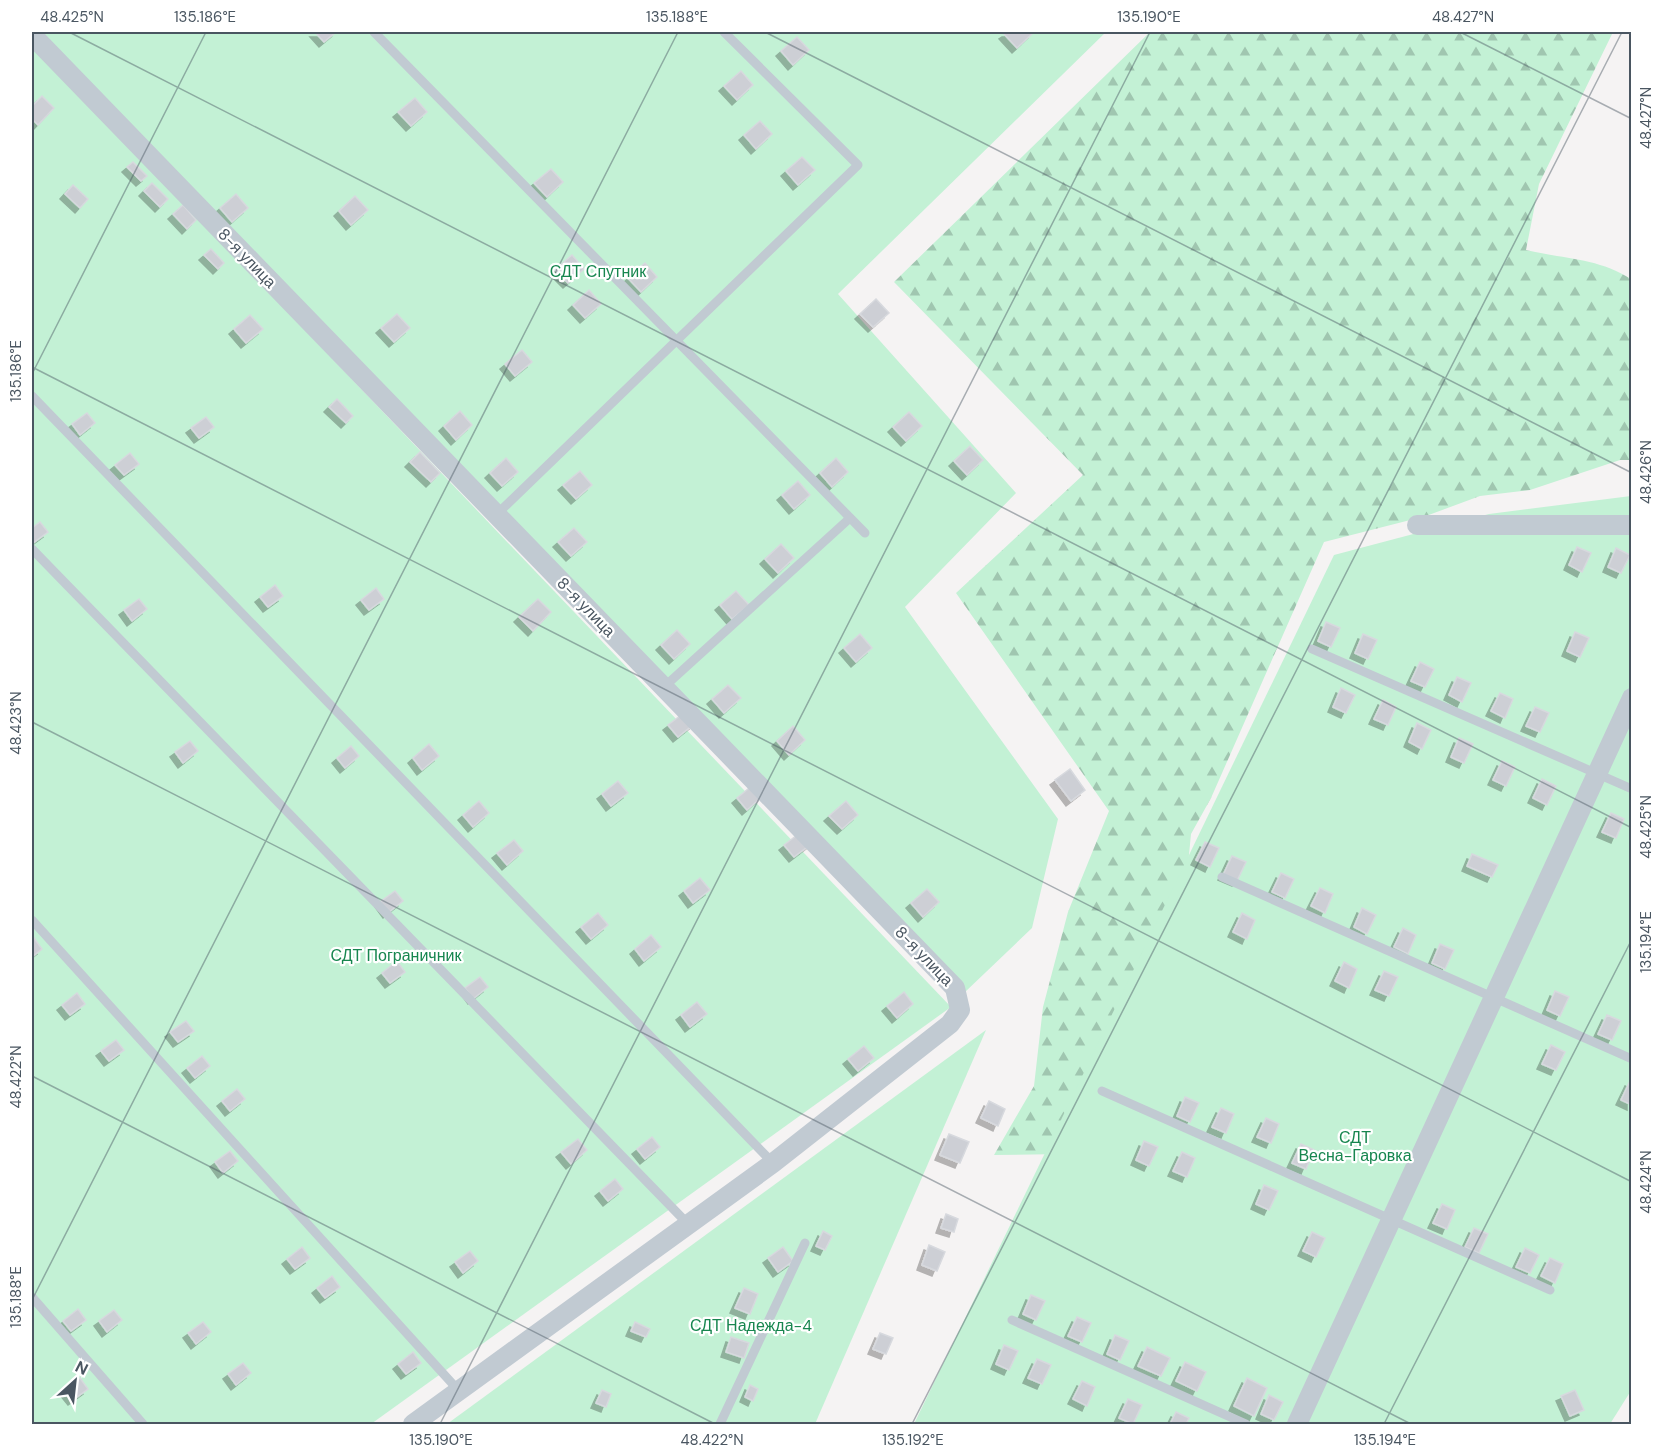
<svg xmlns="http://www.w3.org/2000/svg" width="1663" height="1456" font-family="'DM Sans',sans-serif">
<style>
.forest{fill:url(#forest-firs)}
.green{fill:#c3f1d5}
.building{fill:#cdcfd5;stroke:#d7d9de;stroke-width:1.5;filter:url(#shadow)}
.lines{fill:none;stroke-linecap:round;stroke-linejoin:round}
.lane{stroke:#c1cad2;stroke-width:9}
.street{stroke:#c1cad2;stroke-width:20}
.ticks{fill:none;stroke:#4a5661;stroke-width:1.5;stroke-opacity:0.45}
.labels{text-anchor:middle;dominant-baseline:central;stroke-width:4.5;stroke-linejoin:round;paint-order:stroke}
.street-label{font-size:16px;fill:#4a5661;stroke:#fff}
.park-label{font-size:16px;fill:#17864f;stroke:#fff}
.neatline{fill:none;stroke:#4a5661;stroke-width:2}
.ticks-label{font-size:15px;text-anchor:middle;fill:#4a5661}
</style>
<defs>
<pattern id="forest-firs" width="22" height="20" patternUnits="userSpaceOnUse" patternTransform="scale(1.5)"><rect width="22" height="20" fill="#c3f1d5"/><path d="M5 1l3.5 6h-7zM16 11l3.5 6h-7z" fill="#a0c6b0"/></pattern>
<filter id="shadow"><feDropShadow dx="-5" dy="5" stdDeviation="0" flood-color="#0004"/></filter>
</defs>
<rect width="100%" height="100%" fill="#f5f3f3"/>
<path class="forest" d="M1150,32H1613L1539,184L1526,250C1564,259 1598,258 1631,279V460H1620L1530,490L1480,496L1426,516L1324,542L1211,798L1191,834L1188,865L1065,1154L994,1155L1034,1086L1043,1007L1068,912L1109,811L956,593L1083,475L894,282Z"/>
<g class="green">
<polygon points="35,32 1106,32 838,294 1016,493 905,607 1058,819 1032,928 964,993"/>
<polygon points="32,44 951,1007 371,1424 32,1424"/>
<polygon points="1631,496 1632,1389 1610,1424 914,1424 1334,555 1489,514"/>
<polygon points="986,1030 815,1424 447,1424"/>
</g>
<g class="building">
<polygon points="315,32 336,32 324,42"/>
<polygon points="1007,32 1032,32 1033,33 1017,48 1004,34"/>
<polygon points="797,37 809,50 793,65 781,51"/>
<polygon points="741,71 753,85 737,100 724,86"/>
<polygon points="42,96 54,108 38,125 32,119 32,106"/>
<polygon points="415,98 427,112 411,126 398,112"/>
<polygon points="760,121 772,134 756,149 744,135"/>
<polygon points="802,157 815,170 798,185 786,171"/>
<polygon points="133,162 147,176 141,181 127,167"/>
<polygon points="551,169 563,182 547,197 534,183"/>
<polygon points="152,183 168,199 160,207 144,191"/>
<polygon points="73,185 88,199 80,208 65,194"/>
<polygon points="236,194 248,208 232,222 220,208"/>
<polygon points="355,196 368,210 351,225 339,211"/>
<polygon points="183,205 196,220 187,229 173,214"/>
<polygon points="211,249 224,263 218,269 204,255"/>
<polygon points="572,255 584,269 568,283 555,270"/>
<polygon points="645,263 657,277 641,292 628,278"/>
<polygon points="589,290 601,304 585,318 573,305"/>
<polygon points="876,299 889,313 873,327 860,314"/>
<polygon points="397,314 410,328 394,342 381,328"/>
<polygon points="250,315 263,329 246,343 234,329"/>
<polygon points="522,350 532,362 515,376 505,364"/>
<polygon points="337,399 353,416 346,423 329,407"/>
<polygon points="460,411 472,425 456,440 444,426"/>
<polygon points="909,412 922,426 906,441 893,427"/>
<polygon points="87,413 95,423 80,435 72,424"/>
<polygon points="206,417 214,427 199,438 191,428"/>
<polygon points="970,446 983,460 967,475 954,461"/>
<polygon points="420,452 440,473 431,482 410,462"/>
<polygon points="130,453 139,464 124,475 115,465"/>
<polygon points="506,458 518,472 502,486 490,473"/>
<polygon points="836,458 848,472 832,487 820,473"/>
<polygon points="580,471 592,485 576,499 563,485"/>
<polygon points="798,481 810,495 794,509 782,495"/>
<polygon points="40,522 48,532 33,543 32,528"/>
<polygon points="574,528 587,542 571,556 558,542"/>
<polygon points="781,544 794,558 778,573 765,559"/>
<polygon points="1577,547 1591,553 1582,572 1569,565"/>
<polygon points="1616,548 1630,555 1621,573 1608,567"/>
<polygon points="275,585 283,596 268,607 260,597"/>
<polygon points="376,588 384,599 369,610 361,600"/>
<polygon points="736,591 749,605 732,619 720,605"/>
<polygon points="139,599 147,609 132,621 124,610"/>
<polygon points="538,599 551,612 533,631 519,617"/>
<polygon points="1326,622 1340,628 1331,647 1318,641"/>
<polygon points="677,630 690,644 674,659 661,645"/>
<polygon points="1575,632 1589,638 1580,657 1567,651"/>
<polygon points="860,634 872,648 856,662 844,648"/>
<polygon points="1363,634 1377,640 1368,659 1355,653"/>
<polygon points="1420,662 1434,669 1425,687 1411,681"/>
<polygon points="1457,677 1471,683 1462,702 1449,695"/>
<polygon points="728,685 741,698 724,713 712,699"/>
<polygon points="1341,688 1355,695 1346,713 1333,707"/>
<polygon points="1500,693 1513,699 1505,718 1491,711"/>
<polygon points="1383,700 1396,707 1388,725 1374,719"/>
<polygon points="1535,707 1549,713 1540,732 1526,726"/>
<polygon points="685,712 694,724 678,737 668,725"/>
<polygon points="1417,723 1431,730 1422,749 1409,742"/>
<polygon points="793,726 805,740 789,755 777,741"/>
<polygon points="1459,738 1473,744 1464,763 1451,757"/>
<polygon points="190,741 198,751 183,763 175,752"/>
<polygon points="429,744 439,756 422,770 413,758"/>
<polygon points="351,746 359,756 345,768 337,758"/>
<polygon points="1502,761 1515,767 1506,786 1493,780"/>
<polygon points="1070,769 1085,790 1071,801 1055,780"/>
<polygon points="1542,779 1556,786 1547,805 1533,798"/>
<polygon points="618,781 628,793 611,806 602,794"/>
<polygon points="754,784 763,796 747,810 737,798"/>
<polygon points="479,801 489,813 473,827 463,815"/>
<polygon points="846,801 858,815 842,829 829,816"/>
<polygon points="1611,813 1624,819 1616,838 1602,832"/>
<polygon points="801,832 811,844 794,857 784,845"/>
<polygon points="514,840 523,851 507,865 497,853"/>
<polygon points="1205,842 1219,848 1210,867 1196,860"/>
<polygon points="1472,854 1498,865 1492,877 1467,866"/>
<polygon points="1232,856 1246,862 1237,881 1223,875"/>
<polygon points="1281,873 1294,879 1285,898 1272,892"/>
<polygon points="700,878 710,890 693,903 684,891"/>
<polygon points="1320,888 1333,894 1325,913 1311,906"/>
<polygon points="927,889 939,902 923,917 911,903"/>
<polygon points="395,891 403,901 388,913 380,902"/>
<polygon points="1362,908 1376,915 1367,934 1354,927"/>
<polygon points="598,913 608,925 591,939 581,927"/>
<polygon points="1242,913 1255,920 1247,939 1233,932"/>
<polygon points="1403,928 1416,935 1408,954 1394,947"/>
<polygon points="651,935 661,947 644,961 635,949"/>
<polygon points="34,938 42,949 32,957 32,941"/>
<polygon points="1440,944 1454,950 1445,969 1432,963"/>
<polygon points="397,961 405,972 390,983 382,973"/>
<polygon points="1344,962 1357,969 1349,988 1335,981"/>
<polygon points="1384,971 1398,977 1389,996 1375,990"/>
<polygon points="480,977 488,987 473,999 465,988"/>
<polygon points="1555,991 1569,997 1560,1016 1547,1010"/>
<polygon points="904,992 913,1004 897,1018 887,1006"/>
<polygon points="77,993 85,1004 70,1015 62,1005"/>
<polygon points="697,1002 707,1014 690,1027 681,1015"/>
<polygon points="1607,1015 1621,1021 1612,1040 1598,1034"/>
<polygon points="186,1021 194,1031 178,1042 170,1032"/>
<polygon points="116,1040 124,1050 109,1061 101,1051"/>
<polygon points="1551,1045 1565,1052 1556,1070 1542,1064"/>
<polygon points="864,1046 874,1058 858,1071 848,1059"/>
<polygon points="202,1056 210,1066 195,1078 187,1068"/>
<polygon points="1630,1081 1632,1082 1632,1105 1621,1100"/>
<polygon points="237,1089 245,1099 230,1111 222,1101"/>
<polygon points="1185,1097 1199,1103 1190,1122 1177,1116"/>
<polygon points="989,1101 1005,1109 998,1126 981,1118"/>
<polygon points="1221,1108 1234,1114 1226,1133 1212,1127"/>
<polygon points="1266,1118 1279,1124 1271,1143 1257,1137"/>
<polygon points="949,1134 969,1142 960,1163 940,1155"/>
<polygon points="652,1137 660,1147 645,1159 637,1149"/>
<polygon points="578,1139 587,1150 571,1164 561,1152"/>
<polygon points="1144,1141 1158,1147 1149,1166 1136,1160"/>
<polygon points="1301,1144 1314,1150 1306,1169 1292,1163"/>
<polygon points="230,1151 238,1161 223,1173 215,1162"/>
<polygon points="1182,1152 1195,1158 1187,1177 1173,1171"/>
<polygon points="615,1179 623,1189 608,1201 600,1191"/>
<polygon points="1264,1185 1278,1191 1269,1210 1256,1204"/>
<polygon points="1442,1204 1455,1210 1447,1229 1433,1223"/>
<polygon points="946,1214 958,1219 954,1232 941,1228"/>
<polygon points="1474,1228 1488,1234 1479,1253 1465,1247"/>
<polygon points="823,1231 832,1236 825,1250 816,1246"/>
<polygon points="1312,1232 1325,1238 1316,1257 1303,1251"/>
<polygon points="929,1245 945,1252 937,1271 922,1265"/>
<polygon points="302,1247 310,1258 295,1269 287,1259"/>
<polygon points="783,1247 793,1261 778,1272 768,1258"/>
<polygon points="1525,1248 1539,1255 1530,1273 1516,1267"/>
<polygon points="470,1251 478,1261 463,1273 455,1262"/>
<polygon points="1550,1258 1563,1264 1555,1283 1541,1276"/>
<polygon points="332,1276 340,1287 325,1298 317,1288"/>
<polygon points="744,1288 758,1294 750,1314 735,1308"/>
<polygon points="1031,1295 1045,1301 1036,1320 1023,1314"/>
<polygon points="78,1309 86,1320 71,1331 63,1321"/>
<polygon points="114,1310 122,1320 107,1332 99,1321"/>
<polygon points="1077,1317 1091,1323 1082,1342 1068,1336"/>
<polygon points="203,1322 211,1332 196,1344 188,1333"/>
<polygon points="635,1322 650,1329 646,1337 631,1331"/>
<polygon points="880,1333 893,1338 886,1354 873,1349"/>
<polygon points="1115,1335 1129,1341 1120,1360 1107,1354"/>
<polygon points="731,1337 749,1343 744,1358 726,1352"/>
<polygon points="1004,1345 1018,1351 1009,1370 996,1364"/>
<polygon points="1147,1347 1170,1358 1161,1376 1138,1366"/>
<polygon points="413,1352 421,1363 406,1374 398,1364"/>
<polygon points="1037,1359 1051,1365 1042,1384 1028,1378"/>
<polygon points="1185,1362 1206,1372 1197,1391 1176,1381"/>
<polygon points="243,1363 251,1373 236,1385 228,1374"/>
<polygon points="80,1378 88,1389 73,1400 65,1390"/>
<polygon points="1247,1378 1267,1388 1254,1416 1234,1406"/>
<polygon points="1082,1381 1095,1387 1087,1406 1073,1399"/>
<polygon points="750,1385 758,1389 753,1401 745,1397"/>
<polygon points="602,1390 611,1394 606,1407 596,1403"/>
<polygon points="1575,1390 1584,1410 1570,1416 1561,1396"/>
<polygon points="1269,1395 1283,1402 1274,1420 1261,1414"/>
<polygon points="1128,1399 1142,1405 1133,1424 1119,1418"/>
<polygon points="1176,1412 1189,1418 1186,1424 1170,1424"/>
</g>
<g class="lines">
<g class="lane">
<polyline points="374,32 865,533"/>
<polyline points="32,396 773,1163"/>
<polyline points="496,515 858,165 724,32"/>
<polyline points="32,549 688,1224"/>
<polyline points="1312,649 1632,789"/>
<polyline points="664,687 850,518"/>
<polyline points="1222,877 1632,1059"/>
<polyline points="32,920 459,1391"/>
<polyline points="1102,1091 1550,1290"/>
<polyline points="32,1297 143,1424"/>
<polyline points="1012,1320 1246,1424"/>
<polyline points="720,1424 805,1243"/>
</g>
<g class="street">
<polyline points="32,35 955,988 960,1010 950,1024 773,1163 413,1424"/>
<polyline points="1417,525 1632,525"/>
<polyline points="1297,1424 1632,698"/>
</g>
</g>
<path class="ticks" d="M69,32L1632,828M765,32L1632,473M1460,32L1632,119M32,367L1632,1182M32,374L206,32M32,722L1411,1424M32,1076L715,1424M32,1300L678,32M440,1424L1150,32M912,1424L1622,32M1384,1424L1632,939"/>
<g class="labels">
<g class="street-label">
<text transform="translate(247 258) rotate(46)">8-я улица</text>
<text transform="translate(586 607) rotate(46)">8-я улица</text>
<text transform="translate(924 956) rotate(46)">8-я улица</text>
</g>
<g class="park-label">
<text x="598" y="271">СДТ Спутник</text>
<text x="396" y="955">СДТ Пограничник</text>
<text x="1355" y="1137">СДТ<tspan x="1355" dy="18">Весна-Гаровка</tspan></text>
<text x="751" y="1325">СДТ Надежда-4</text>
</g>
</g>
<rect width="1663" height="1456" fill="none" stroke="#ffffff" stroke-width="66"/>
<g transform="translate(75 1381) rotate(27)" stroke="#ffffff" stroke-width="4.5" paint-order="stroke">
<path d="M0-4.5L10 22L0 15L-10 22Z" fill="#4a5661"/>
<text y="-9" font-size="16" font-weight="bold" text-anchor="middle" fill="#4a5661">N</text>
</g>
<rect x="33" y="33" width="1597" height="1390" class="neatline"/>
<g class="ticks-label">
<text x="72" y="22">48.425°N</text>
<text x="205" y="22">135.186°E</text>
<text x="677" y="22">135.188°E</text>
<text x="1149" y="22">135.190°E</text>
<text x="1463" y="22">48.427°N</text>
<text transform="translate(1646 118) rotate(-90)" y="5">48.427°N</text>
<text transform="translate(16 371) rotate(-90)" y="5">135.186°E</text>
<text transform="translate(1646 472) rotate(-90)" y="5">48.426°N</text>
<text transform="translate(16 723) rotate(-90)" y="5">48.423°N</text>
<text transform="translate(1646 827) rotate(-90)" y="5">48.425°N</text>
<text transform="translate(1646 942) rotate(-90)" y="5">135.194°E</text>
<text transform="translate(16 1077) rotate(-90)" y="5">48.422°N</text>
<text transform="translate(1646 1182) rotate(-90)" y="5">48.424°N</text>
<text transform="translate(16 1297) rotate(-90)" y="5">135.188°E</text>
<text x="441" y="1445">135.190°E</text>
<text x="712" y="1445">48.422°N</text>
<text x="913" y="1445">135.192°E</text>
<text x="1385" y="1445">135.194°E</text>
</g>
</svg>
